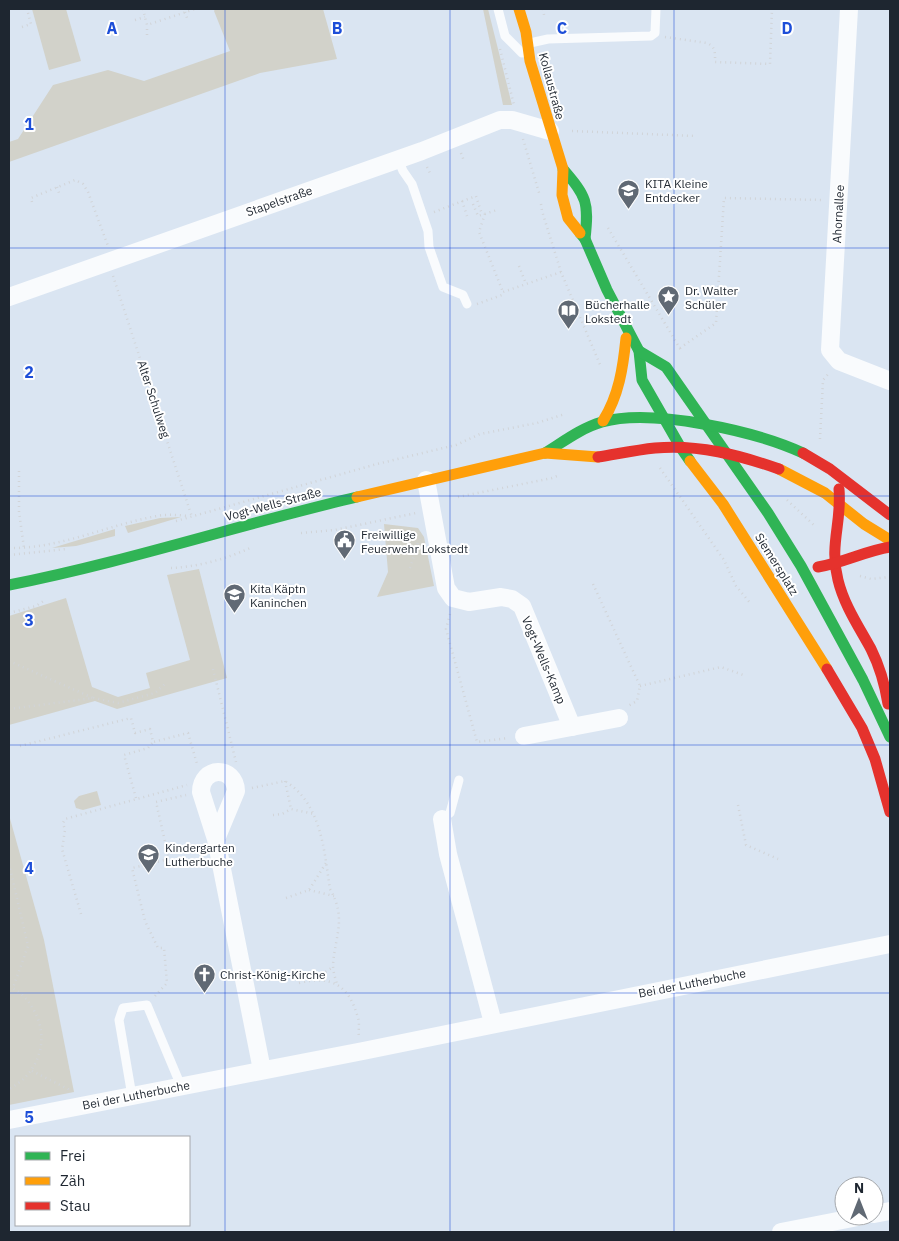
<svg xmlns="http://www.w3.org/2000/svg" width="899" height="1241" font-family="'IBM Plex Sans',sans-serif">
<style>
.green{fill:#d2d2ca}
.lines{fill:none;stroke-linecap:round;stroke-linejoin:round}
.path{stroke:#d1d4d8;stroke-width:2.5;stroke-dasharray:1 4;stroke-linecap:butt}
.lane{stroke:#f9fbfd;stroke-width:9}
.street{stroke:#f9fbfd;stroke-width:18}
.fast{stroke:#30b455;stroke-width:11}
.slow{stroke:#ff9f0a;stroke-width:11}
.jam{stroke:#e5322d;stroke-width:11}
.grid{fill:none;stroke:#1d4ed8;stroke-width:1;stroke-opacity:0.55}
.labels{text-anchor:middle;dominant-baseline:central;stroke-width:4;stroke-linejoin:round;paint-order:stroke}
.street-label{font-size:12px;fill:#1e2630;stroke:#fff}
.poi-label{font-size:12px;fill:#1e2630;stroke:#fff;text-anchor:start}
.grid-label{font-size:16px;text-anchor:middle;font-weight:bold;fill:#1d4ed8;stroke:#fff;stroke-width:4;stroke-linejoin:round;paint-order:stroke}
</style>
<rect width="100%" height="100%" fill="#dae5f2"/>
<g class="green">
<polygon points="32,9 66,9 81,61 49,70"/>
<polygon points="215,9 323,9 337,59 260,73 9,162 9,142 18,139 53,85 108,70 144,81 230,51 214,11"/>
<polygon points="483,9 488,9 512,105 503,105"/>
<polygon points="181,517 128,533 125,526 160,518"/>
<polygon points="384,524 418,528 424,537 434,586 377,597 388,572"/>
<polygon points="115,529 115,536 76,546 52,548"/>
<polygon points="199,569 227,678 117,709 95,701 9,725 9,616 66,598 92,687 118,697 150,688 146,673 190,660 167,575"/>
<polygon points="97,791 101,805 83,810 76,808 74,801 79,796"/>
<polygon points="9,815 44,940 74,1092 9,1105"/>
</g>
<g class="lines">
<g class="path">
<polyline points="143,9 147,25 195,9"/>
<polyline points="543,9 544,15"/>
<polyline points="185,12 188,21"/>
<polyline points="135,20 145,17"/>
<polyline points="22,27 31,24 27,9"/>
<polyline points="147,35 147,25"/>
<path d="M665,37L707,43C716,47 715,53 715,62L770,64L772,9"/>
<polyline points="500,49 514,105"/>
<polyline points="572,131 696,136"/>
<polyline points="523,139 540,196"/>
<polyline points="461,153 464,161"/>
<polyline points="427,167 430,173"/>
<polyline points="57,187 59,193"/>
<polyline points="462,201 467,216"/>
<polyline points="32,202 31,198 75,180 83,184 88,192 108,246"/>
<polyline points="473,204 478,216 497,210"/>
<polyline points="541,204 542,211 561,272 601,367"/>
<polyline points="434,212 476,196 482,214"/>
<polyline points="485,214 479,232 503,292"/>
<polyline points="608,228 682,352"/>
<polyline points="519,266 526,284"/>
<polyline points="113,276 192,517"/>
<polyline points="477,304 502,295 503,292 561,272"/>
<polyline points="680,348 716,323 724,198 823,200"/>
<polyline points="820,439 823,380 830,372"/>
<polyline points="660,468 724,560 736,586 751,604"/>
<polyline points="19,471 19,512 24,548"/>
<polyline points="458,497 552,478 557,476"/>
<polyline points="787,500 816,527"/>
<polyline points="176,521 377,464 456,445 480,434 537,423 565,414"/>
<polyline points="301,533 335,530 416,513"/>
<path d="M9,548C60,549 107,525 157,516C167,514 177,515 188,516"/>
<polyline points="9,555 67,549"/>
<path d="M171,568C197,567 226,559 250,548"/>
<polyline points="410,568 418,543 420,539"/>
<polyline points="860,576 871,579 890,577"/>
<polyline points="593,584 640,686 637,701 628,706"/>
<polyline points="9,613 36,606 45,600"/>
<polyline points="450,614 446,629 477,742 509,738"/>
<polyline points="9,661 93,698"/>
<polyline points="213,669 236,762"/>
<polyline points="640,686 721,667 746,676"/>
<polyline points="9,709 94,698 118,703 155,693 167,682"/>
<polyline points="20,746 131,718 135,733 150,729 153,742 188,733 197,764"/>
<polyline points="285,781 291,809"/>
<path d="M252,788L285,781C322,804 324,851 330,889C347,919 335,935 333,965C333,971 335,978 337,984"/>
<polyline points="136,798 124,755 148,748 153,742"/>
<polyline points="738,805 746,845 778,859"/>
<polyline points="273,815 282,814 291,809 314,814"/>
<polyline points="9,864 28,946 13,988"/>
<polyline points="309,890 334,896"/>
<polyline points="286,898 309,890 326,863"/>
<polyline points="81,914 62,849 65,830 63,823 65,819 187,785"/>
<polyline points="313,980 333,967"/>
<path d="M299,983C332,975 349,985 358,1018C360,1024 358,1031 359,1037"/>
<path d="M9,987C18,990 27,998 32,1007C51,1037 40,1073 9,1089"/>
<polyline points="155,996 167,983 164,948 158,948 145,921 132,868 169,859 156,802 186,795"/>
<polyline points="32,1071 68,1089 69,1092"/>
</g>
<g class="lane">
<polyline points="498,9 505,36 522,53"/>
<polyline points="530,43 548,39 651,36 655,33 656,9"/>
<polyline points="398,159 403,171 412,184 428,231 429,247 443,287 463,295 467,304"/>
<polyline points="442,819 450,813 459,780"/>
<polyline points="132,1096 119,1020 123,1008 147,1005 181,1086"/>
</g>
<g class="street">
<polyline points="849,9 830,350 839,361 890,381"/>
<polyline points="9,297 422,151 500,120 512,120 550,131"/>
<polyline points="426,480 446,588 453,598 469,602 501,597 512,599 522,606 572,727"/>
<polyline points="524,736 619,718"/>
<polyline points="442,819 448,854 493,1023"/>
<path d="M216,839L201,792C201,766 235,765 236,791L216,839L262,1070"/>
<polyline points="9,1120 363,1051 890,944"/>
<polyline points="874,1214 890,1211"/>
<polyline points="781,1232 863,1216"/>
</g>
<g class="fast">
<path d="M563,169C587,197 589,202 585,239"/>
<polyline points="580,233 585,239 607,290 639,351 642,380 681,448 690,461"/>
<polyline points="639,351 666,367 768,513 801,566 863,680 890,737"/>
<path d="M545,453C563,442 581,428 602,422C652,408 755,431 803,453"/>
<path d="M9,585C126,562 241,524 357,497"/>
</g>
<g class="slow">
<polyline points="519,9 526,32 530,61 563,169 562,195 568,218 580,233"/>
<path d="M603,421C619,395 623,368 626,338"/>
<polyline points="690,461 723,504 827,669"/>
<polyline points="779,469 825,493 864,524 890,540"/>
<polyline points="357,497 545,453 598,457"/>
</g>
<g class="jam">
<polyline points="803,453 830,469 890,515"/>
<path d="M598,457C617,454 636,450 655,448C698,444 739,455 779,469"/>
<path d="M839,489C842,523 829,545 838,580C844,605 859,627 871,649C880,667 885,685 888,704"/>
<path d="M818,567C843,563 865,551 890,547"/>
<polyline points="827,669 862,728 875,759 890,812"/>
</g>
</g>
<path class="grid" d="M225,9V1232M450,9V1232M674,9V1232M9,248H890M9,496H890M9,745H890M9,993H890"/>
<defs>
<symbol id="school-pin" viewBox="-11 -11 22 30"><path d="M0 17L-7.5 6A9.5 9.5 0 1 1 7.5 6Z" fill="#606974" stroke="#fff"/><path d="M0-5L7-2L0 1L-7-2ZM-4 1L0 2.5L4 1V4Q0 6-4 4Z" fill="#fff"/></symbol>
<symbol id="sight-pin" viewBox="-11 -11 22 30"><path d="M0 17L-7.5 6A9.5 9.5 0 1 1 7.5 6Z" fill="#606974" stroke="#fff"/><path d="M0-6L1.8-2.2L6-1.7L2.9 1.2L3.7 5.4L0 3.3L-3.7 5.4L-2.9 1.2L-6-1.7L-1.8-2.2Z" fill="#fff"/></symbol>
<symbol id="library-pin" viewBox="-11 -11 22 30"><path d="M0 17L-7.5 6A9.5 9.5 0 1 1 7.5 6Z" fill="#606974" stroke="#fff"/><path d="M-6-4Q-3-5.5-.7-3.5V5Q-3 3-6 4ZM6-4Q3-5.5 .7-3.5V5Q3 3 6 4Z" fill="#fff"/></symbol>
<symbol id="civic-pin" viewBox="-11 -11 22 30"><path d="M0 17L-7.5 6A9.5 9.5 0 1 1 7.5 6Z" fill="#606974" stroke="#fff"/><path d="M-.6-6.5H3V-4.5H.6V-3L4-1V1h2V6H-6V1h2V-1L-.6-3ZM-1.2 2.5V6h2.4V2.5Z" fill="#fff"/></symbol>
<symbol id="church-pin" viewBox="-11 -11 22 30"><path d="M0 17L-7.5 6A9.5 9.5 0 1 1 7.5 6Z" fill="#606974" stroke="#fff"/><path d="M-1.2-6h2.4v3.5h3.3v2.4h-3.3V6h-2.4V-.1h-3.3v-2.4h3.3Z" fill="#fff"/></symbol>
</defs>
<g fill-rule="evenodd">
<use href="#school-pin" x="616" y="178" width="25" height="34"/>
<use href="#sight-pin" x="656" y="284" width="25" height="34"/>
<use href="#library-pin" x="556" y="298" width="25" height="34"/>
<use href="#civic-pin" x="332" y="528" width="25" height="34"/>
<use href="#school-pin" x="222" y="582" width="25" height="34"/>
<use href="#school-pin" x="136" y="842" width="25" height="34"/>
<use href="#church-pin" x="192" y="962" width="25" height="34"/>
</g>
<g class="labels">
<g class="street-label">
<text transform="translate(552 86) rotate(75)">Kollaustraße</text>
<text transform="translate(279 201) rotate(-19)">Stapelstraße</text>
<text transform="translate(838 214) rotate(-87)">Ahornallee</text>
<text transform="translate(154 399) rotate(72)">Alter Schulweg</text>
<text transform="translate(273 504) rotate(-15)">Vogt-Wells-Straße</text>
<text transform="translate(777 564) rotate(58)">Siemersplatz</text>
<text transform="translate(544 660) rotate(67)">Vogt-Wells-Kamp</text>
<text transform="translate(692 983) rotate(-11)">Bei der Lutherbuche</text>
<text transform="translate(136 1095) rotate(-11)">Bei der Lutherbuche</text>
</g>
<g class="poi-label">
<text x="645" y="183">KITA Kleine<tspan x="645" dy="14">Entdecker</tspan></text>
<text x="685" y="290">Dr. Walter<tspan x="685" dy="14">Schüler</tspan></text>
<text x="585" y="304">Bücherhalle<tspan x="585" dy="14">Lokstedt</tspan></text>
<text x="361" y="534">Freiwillige<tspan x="361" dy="14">Feuerwehr Lokstedt</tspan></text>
<text x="250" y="588">Kita Käptn<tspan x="250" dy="14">Kaninchen</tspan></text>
<text x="165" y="847">Kindergarten<tspan x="165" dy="14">Lutherbuche</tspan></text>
<text x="220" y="974">Christ-König-Kirche</text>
</g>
</g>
<g class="grid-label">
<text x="112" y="34">A</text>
<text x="337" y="34">B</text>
<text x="562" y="34">C</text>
<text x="787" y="34">D</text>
<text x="29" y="130">1</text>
<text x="29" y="378">2</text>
<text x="29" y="626">3</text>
<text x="29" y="874">4</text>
<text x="29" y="1123">5</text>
</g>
<rect width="899" height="1241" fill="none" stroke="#1e2630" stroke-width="20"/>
<rect x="15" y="1136" width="175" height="90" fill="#ffffff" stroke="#a5a8ac"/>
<rect x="25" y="1152" width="25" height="8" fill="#30b455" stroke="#a5a8ac"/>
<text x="60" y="1161" font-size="15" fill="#1e2630">Frei</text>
<rect x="25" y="1177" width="25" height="8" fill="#ff9f0a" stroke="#a5a8ac"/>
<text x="60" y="1186" font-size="15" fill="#1e2630">Zäh</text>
<rect x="25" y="1202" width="25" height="8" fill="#e5322d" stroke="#a5a8ac"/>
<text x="60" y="1211" font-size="15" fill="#1e2630">Stau</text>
<g transform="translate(859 1201)"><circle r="24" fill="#ffffff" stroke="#a5a8ac"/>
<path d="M0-4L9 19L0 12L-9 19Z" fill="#606974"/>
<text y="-8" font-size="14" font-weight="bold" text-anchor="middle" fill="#1e2630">N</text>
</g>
</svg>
